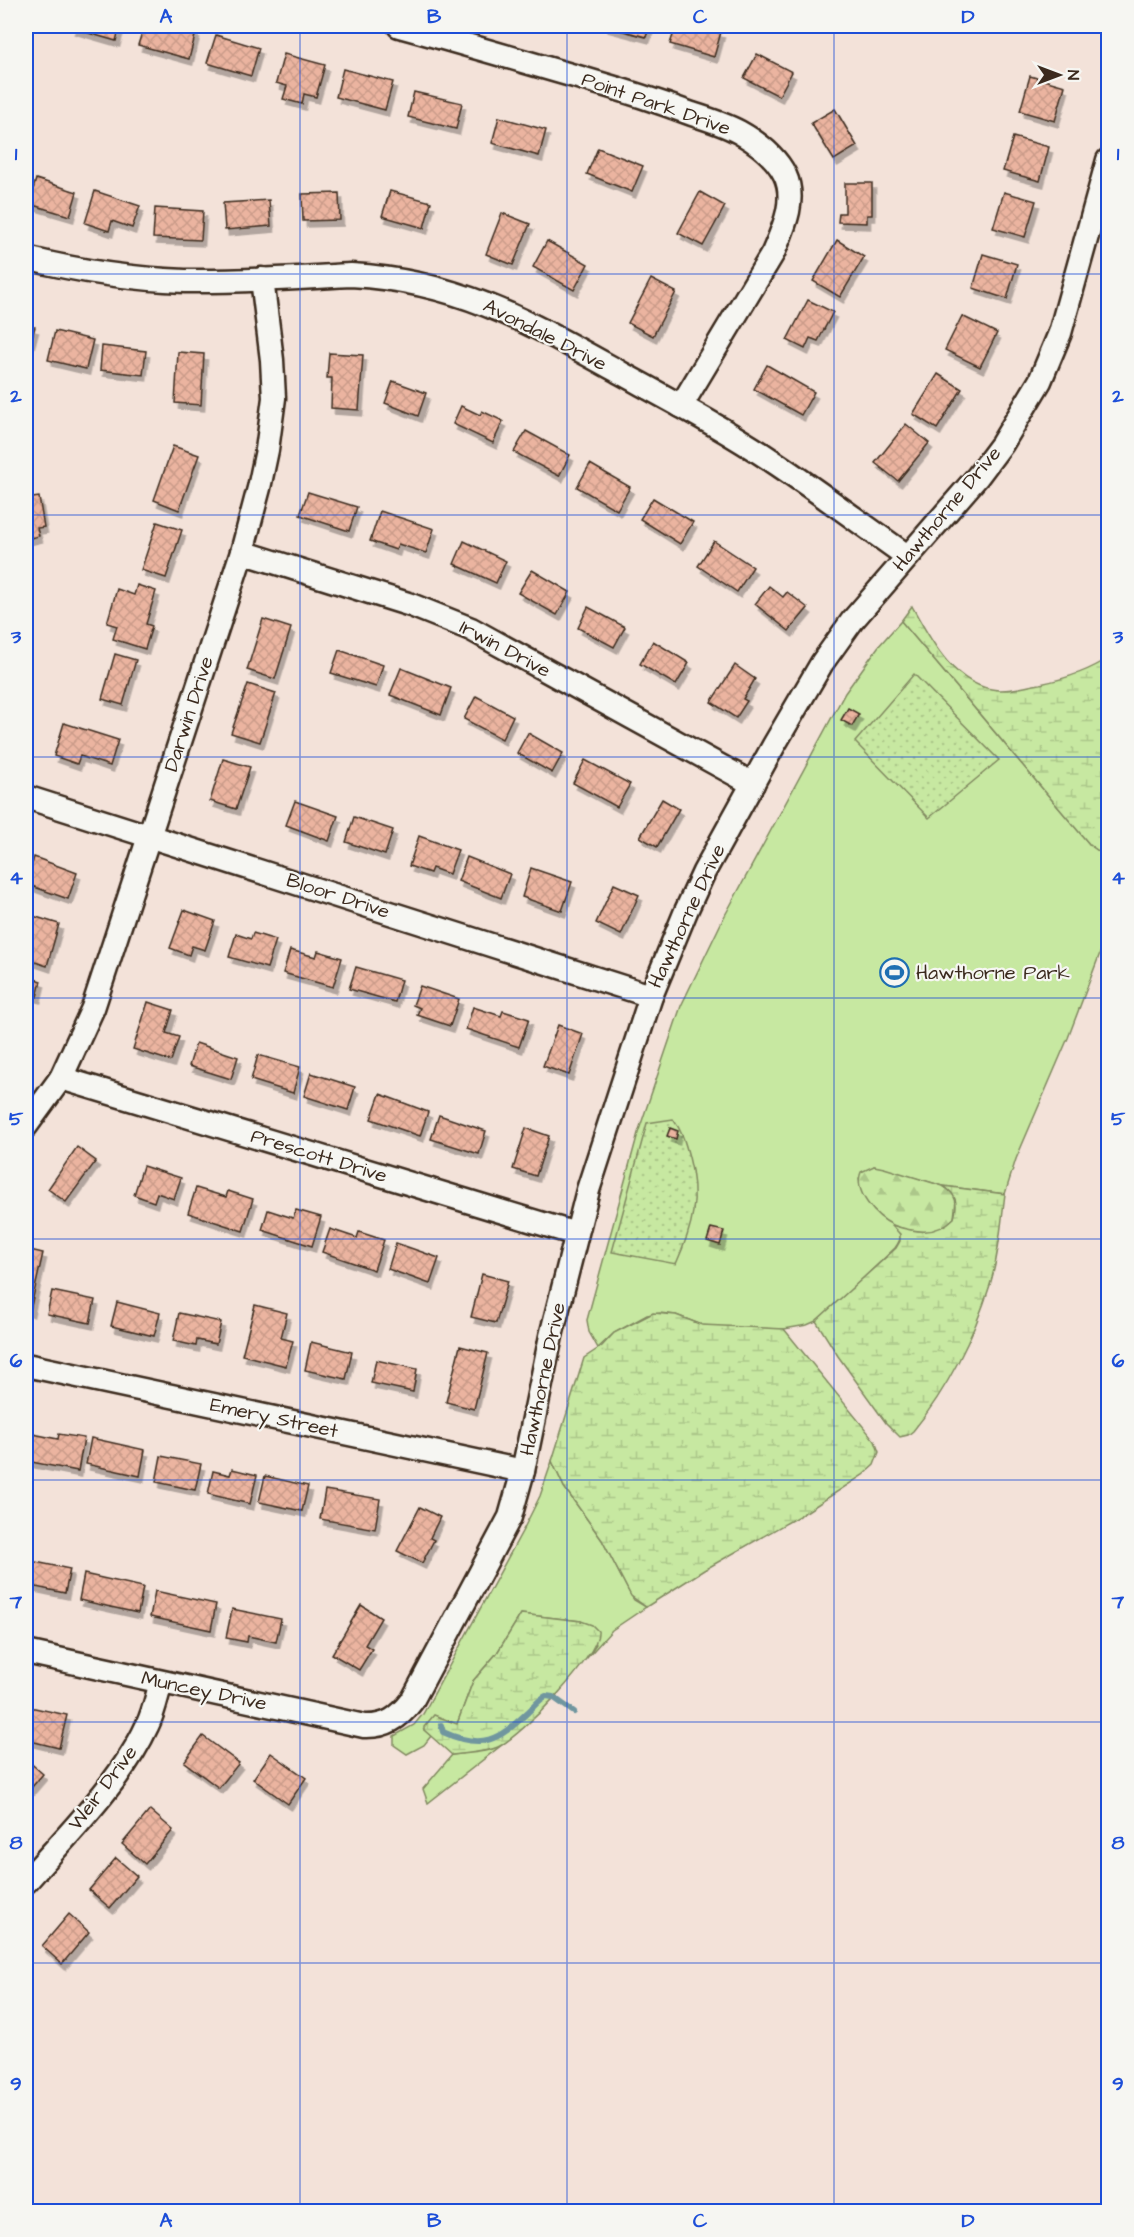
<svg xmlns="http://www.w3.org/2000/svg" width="1134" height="2237" font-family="'Architects Daughter',sans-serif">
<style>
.green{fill:#c7e8a1;stroke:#818960;stroke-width:1.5}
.forest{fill:url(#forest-firs);stroke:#818960;stroke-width:1.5}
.wetland{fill:url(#wetland-marsh);stroke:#818960;stroke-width:1.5}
.park{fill:url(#park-dots);stroke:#818960;stroke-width:1.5}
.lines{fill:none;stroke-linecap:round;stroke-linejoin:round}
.stream{stroke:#70969f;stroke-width:6}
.building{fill:url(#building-cross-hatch);stroke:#3b2a1e;stroke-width:1.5;filter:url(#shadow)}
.minor-casing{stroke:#3b2a1e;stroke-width:27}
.minor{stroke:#f6f6f2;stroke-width:22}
.grid{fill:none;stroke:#1d4ed8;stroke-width:1.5;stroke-opacity:0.55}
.labels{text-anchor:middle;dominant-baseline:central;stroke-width:4.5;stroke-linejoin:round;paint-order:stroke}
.street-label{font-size:20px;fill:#3b2a1e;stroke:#f6f6f2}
.poi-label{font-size:20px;fill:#3b2a1e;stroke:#f6f6f2;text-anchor:start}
.neatline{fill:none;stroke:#1d4ed8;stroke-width:2}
.grid-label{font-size:20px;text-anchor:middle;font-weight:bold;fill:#1d4ed8}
</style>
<defs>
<pattern id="forest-firs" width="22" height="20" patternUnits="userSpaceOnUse" patternTransform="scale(1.5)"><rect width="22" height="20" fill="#c7e8a1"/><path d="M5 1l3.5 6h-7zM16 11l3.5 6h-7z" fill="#acc78a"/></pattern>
<pattern id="wetland-marsh" width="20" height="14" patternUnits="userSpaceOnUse" patternTransform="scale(1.5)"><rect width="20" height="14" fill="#c7e8a1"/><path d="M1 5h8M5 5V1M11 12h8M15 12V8" fill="none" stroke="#acc78a"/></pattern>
<pattern id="park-dots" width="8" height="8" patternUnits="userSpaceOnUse" patternTransform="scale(1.5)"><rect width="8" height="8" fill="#c7e8a1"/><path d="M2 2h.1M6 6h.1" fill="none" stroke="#acc78a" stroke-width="1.8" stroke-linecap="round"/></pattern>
<pattern id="building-cross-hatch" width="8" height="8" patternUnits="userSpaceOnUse" patternTransform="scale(1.5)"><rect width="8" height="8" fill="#ebb4a0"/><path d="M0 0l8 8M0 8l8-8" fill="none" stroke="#ca9b89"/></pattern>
<filter id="shadow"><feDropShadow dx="3.5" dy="6" stdDeviation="0" flood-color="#0004"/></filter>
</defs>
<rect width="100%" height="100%" fill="#f3e2d9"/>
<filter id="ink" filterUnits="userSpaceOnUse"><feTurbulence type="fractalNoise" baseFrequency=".0167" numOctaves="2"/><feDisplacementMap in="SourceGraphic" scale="12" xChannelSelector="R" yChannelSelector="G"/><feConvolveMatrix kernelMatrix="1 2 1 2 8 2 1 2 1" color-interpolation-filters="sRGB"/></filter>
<g filter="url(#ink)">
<g class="green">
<path d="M901,621L1090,845L1108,858V932L1068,1038L1016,1159L1005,1194L943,1186L874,1166L859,1178C862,1200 874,1211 891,1224C894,1227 899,1231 900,1235C901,1240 898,1244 895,1248L833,1307L816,1321L807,1325L784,1329L717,1327L702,1325L676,1315L660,1313L647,1315L614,1333L598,1348L589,1332L587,1320L638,1133L681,1006L723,919L845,693L878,647Z"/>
<polygon points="552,1461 564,1487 602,1540 629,1592 634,1600 646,1607 612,1630 586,1659 596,1644 581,1621 521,1614 497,1653 473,1681 457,1724 424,1730 431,1736 424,1745 407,1754 394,1745 394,1736 414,1725 423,1714 524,1528 540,1496"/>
<path d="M517,1733L428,1803L423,1789L452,1755C476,1752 499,1748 517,1733Z"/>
</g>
<path class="forest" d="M874,1166L884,1168L943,1186L953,1193L956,1200L954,1218C949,1223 945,1228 939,1230C926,1234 905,1231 893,1225C876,1217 853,1192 861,1172Z"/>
<g class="wetland">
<path d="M912,606C931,641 954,686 998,690C1012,691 1026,686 1040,684C1064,679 1088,672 1108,658V858L1090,845L901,621Z"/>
<path d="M943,1186L1005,1194C1001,1224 999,1255 990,1285C974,1336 947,1390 913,1431L908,1435L900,1437L886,1423L838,1356L816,1321L896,1248L900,1241V1234L891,1225C915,1232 935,1237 954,1218C958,1204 957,1194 943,1186Z"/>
<polygon points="653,1313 676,1315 702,1325 784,1329 875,1441 879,1452 874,1465 863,1475 806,1512 704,1570 646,1607 631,1596 602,1540 564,1487 552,1461 584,1358 602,1346 614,1333"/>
<path d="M521,1614L581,1621L592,1625L598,1631C601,1655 521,1736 498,1747C485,1753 467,1753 452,1755L424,1730V1727L434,1715L457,1724L473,1681L497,1653Z"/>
</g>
<g class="park">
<polygon points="914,674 999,760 929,818 855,742"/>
<path d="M673,1119C682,1131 685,1142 689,1157C700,1198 693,1226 676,1264L612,1252L647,1123Z"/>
</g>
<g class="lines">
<path class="stream" d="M441,1725L443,1732C482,1750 498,1741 528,1712C534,1707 538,1700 546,1696L553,1697L574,1712"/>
</g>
<g class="building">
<polygon points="72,26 120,26 116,41 71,28"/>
<polygon points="144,26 172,26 196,32 189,59 138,45"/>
<polygon points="604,26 650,26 646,37"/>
<polygon points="676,26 697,26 721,32 714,57 670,44"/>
<polygon points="216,35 259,48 251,76 207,63"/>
<polygon points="284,54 325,65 316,97 304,94 302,104 283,99 287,86 276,83"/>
<polygon points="757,54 792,72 779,96 744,78"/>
<polygon points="343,69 393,82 385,110 336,97"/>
<polygon points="1030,76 1065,86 1055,121 1020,111"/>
<polygon points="414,92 462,103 456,129 408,117"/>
<polygon points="835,109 857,146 834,160 811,123"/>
<polygon points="499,117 546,130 539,156 492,143"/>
<polygon points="1013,137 1049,147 1040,181 1003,171"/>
<polygon points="598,148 643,166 632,192 587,174"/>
<polygon points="36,179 77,192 70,216 29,204"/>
<polygon points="845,183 872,183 872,215 867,215 867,223 838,222 839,213 845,213"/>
<polygon points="95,191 140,206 132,228 112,221 109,231 85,223"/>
<polygon points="390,191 431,202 424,228 382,216"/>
<polygon points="700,192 725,206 703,246 678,233"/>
<polygon points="1004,192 1036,201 1025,237 993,228"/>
<polygon points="339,193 340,220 303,221 302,194"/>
<polygon points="269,200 271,226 225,230 223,203"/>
<polygon points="155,208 203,211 201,240 153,238"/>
<polygon points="502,213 530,224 513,265 486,254"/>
<polygon points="837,240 864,257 840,297 813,281"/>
<polygon points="547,241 588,264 574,290 533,267"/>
<polygon points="983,254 1017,264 1007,299 973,288"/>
<polygon points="651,279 676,292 653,336 628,323"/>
<polygon points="808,300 833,312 818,341 810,338 805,349 787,340"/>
<polygon points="962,316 997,333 980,367 945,350"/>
<polygon points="26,325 35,327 27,354 26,353"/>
<polygon points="55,331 93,340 86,369 48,360"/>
<polygon points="102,346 146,351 143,375 100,370"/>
<polygon points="178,352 204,354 201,405 175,403"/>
<polygon points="329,353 363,355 359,410 331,408 332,378 327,378"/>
<polygon points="767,365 814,392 801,415 754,389"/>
<polygon points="938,374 962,389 937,429 913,414"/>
<polygon points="393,381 426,393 418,416 385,403"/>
<polygon points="461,406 480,415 482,411 503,421 493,443 453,424"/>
<polygon points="906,424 929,443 898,481 875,463"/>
<polygon points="526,431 570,455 559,476 514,452"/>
<polygon points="173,446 199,455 179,510 154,500"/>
<polygon points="590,464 630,487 617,510 577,487"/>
<polygon points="308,492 357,507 349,531 300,515"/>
<polygon points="39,497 44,527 37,528 39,536 26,539 26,499"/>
<polygon points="653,498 693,522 680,544 640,519"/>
<polygon points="380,511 434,529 426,553 398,544 396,550 370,541"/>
<polygon points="157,522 182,530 166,578 141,570"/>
<polygon points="464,541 506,561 496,583 454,564"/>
<polygon points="714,541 753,567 737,592 698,566"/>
<polygon points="532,570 570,592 557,615 518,593"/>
<polygon points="137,585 156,591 146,624 152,626 145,649 113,639 117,626 107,623 117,589 134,595"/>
<polygon points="769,586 783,597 787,592 808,608 789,631 755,604"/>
<polygon points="588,607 625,627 614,647 578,628"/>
<polygon points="263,619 291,628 275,679 247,670"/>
<polygon points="653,641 689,663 676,685 640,664"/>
<polygon points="339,650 383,665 376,687 331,673"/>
<polygon points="115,654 136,660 123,705 102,699"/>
<polygon points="735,665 755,679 743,699 747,701 736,718 711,702"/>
<polygon points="401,668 451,688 441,715 390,695"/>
<polygon points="248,684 276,693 260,742 231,733"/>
<polygon points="476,696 513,716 502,739 464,719"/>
<polygon points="848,708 859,714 852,726 841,720"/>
<polygon points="64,723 118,740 110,766 80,756 77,764 54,756"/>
<polygon points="528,733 563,753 552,773 517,753"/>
<polygon points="223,759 250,767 236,809 210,801"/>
<polygon points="585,760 630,784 617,807 573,783"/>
<polygon points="662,799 679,809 657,847 640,837"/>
<polygon points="295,801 338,816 329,841 286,825"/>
<polygon points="354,817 393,830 385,855 346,842"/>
<polygon points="419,836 458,850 449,874 432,868 430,873 409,866"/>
<polygon points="34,857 77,873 68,899 26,884"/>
<polygon points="467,857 510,874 501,898 458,881"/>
<polygon points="531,868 572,882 562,911 522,897"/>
<polygon points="614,884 639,895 621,935 596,923"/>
<polygon points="184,910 215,921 205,950 192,946 189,955 170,948"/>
<polygon points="33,916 59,924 47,966 26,959 26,942"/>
<polygon points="253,933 276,940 267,968 229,957 236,934 251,939"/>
<polygon points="290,950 316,957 318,951 342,958 333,987 283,973"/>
<polygon points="356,967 401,980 395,1002 349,989"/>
<polygon points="26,976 41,981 37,997 26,994"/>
<polygon points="420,986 459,999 450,1026 417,1015 420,1008 413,1005"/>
<polygon points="148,1002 173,1010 166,1033 179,1037 171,1061 133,1049"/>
<polygon points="473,1007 501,1016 503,1011 529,1019 519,1047 466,1029"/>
<polygon points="558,1025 583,1034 569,1075 543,1066"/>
<polygon points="196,1043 238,1057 231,1079 189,1066"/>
<polygon points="258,1055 300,1067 293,1093 251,1080"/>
<polygon points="311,1073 355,1087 348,1110 304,1096"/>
<polygon points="380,1094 428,1112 420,1136 371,1119"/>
<polygon points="439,1115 486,1131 479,1154 431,1139"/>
<polygon points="526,1128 549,1136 536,1176 513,1169"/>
<polygon points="670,1128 678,1131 676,1139 667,1136"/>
<polygon points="77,1147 96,1161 66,1202 48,1189"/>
<polygon points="143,1166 181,1178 174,1199 157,1193 154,1202 134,1195"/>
<polygon points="196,1188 226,1197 228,1191 253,1199 243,1231 188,1213"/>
<polygon points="268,1210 293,1218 296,1210 321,1217 312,1246 262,1230"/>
<polygon points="711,1228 724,1231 720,1245 707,1241"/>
<polygon points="330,1229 357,1238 359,1232 384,1240 374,1270 322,1252"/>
<polygon points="396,1243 439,1258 430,1284 388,1269"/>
<polygon points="26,1249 43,1253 30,1311 26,1309"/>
<polygon points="482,1274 508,1281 496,1323 471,1317"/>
<polygon points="52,1291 95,1300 90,1323 47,1314"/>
<polygon points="117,1302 160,1313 154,1336 111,1326"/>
<polygon points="255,1305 287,1313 281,1338 293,1341 286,1366 242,1355"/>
<polygon points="179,1313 221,1322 216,1344 197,1340 196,1346 173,1341"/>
<polygon points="311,1342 352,1352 346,1379 305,1370"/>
<polygon points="460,1346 488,1353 474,1409 446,1402"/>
<polygon points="376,1360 417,1369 413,1392 371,1383"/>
<polygon points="28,1433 58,1439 59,1434 84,1438 78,1471 26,1461"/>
<polygon points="91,1438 145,1450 140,1476 86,1464"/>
<polygon points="161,1456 201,1464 195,1490 156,1482"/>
<polygon points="232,1469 257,1475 250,1504 208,1494 213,1471 230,1475"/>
<polygon points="265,1476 308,1486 302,1511 259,1502"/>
<polygon points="325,1490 380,1499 375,1529 320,1519"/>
<polygon points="420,1507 440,1517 430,1538 434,1540 422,1563 397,1551"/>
<polygon points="26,1560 70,1569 65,1593 26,1585"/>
<polygon points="84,1574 143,1587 138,1613 79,1600"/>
<polygon points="155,1591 216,1604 211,1630 150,1617"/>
<polygon points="361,1605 381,1618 365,1645 372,1649 359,1670 332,1654"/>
<polygon points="232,1609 281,1619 276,1642 248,1636 247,1642 226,1638"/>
<polygon points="30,1707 67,1715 59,1748 26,1740 26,1724"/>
<polygon points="203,1736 239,1763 219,1788 184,1762"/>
<polygon points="271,1753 306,1778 288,1804 253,1779"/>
<polygon points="26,1759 43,1774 26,1794"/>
<polygon points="150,1810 173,1830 145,1864 122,1844"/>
<polygon points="116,1858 137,1876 110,1908 89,1890"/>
<polygon points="69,1914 89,1932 62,1964 42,1946"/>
</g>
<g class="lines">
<defs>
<g id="minor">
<path d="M399,26C462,43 525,62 588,80C623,90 657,101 692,114C708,119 724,124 739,132C757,142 775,155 785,175C797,201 783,229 773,253L681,406"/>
<path d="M26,258C78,271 131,279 185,281C240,282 296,278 351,275C459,281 529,322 621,373C672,401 725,429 774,462C819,492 863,525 907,556"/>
<polyline points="242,552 411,605 471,629 753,784"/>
<polyline points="26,797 651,996"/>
<polyline points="61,1078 576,1234"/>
<polyline points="26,1126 61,1078 93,1008 242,552 259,488 267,450 274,398 272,360 262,279"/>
<polyline points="26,1365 523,1471"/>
<path d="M26,1652L364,1726C386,1727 399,1718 412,1701L510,1517L523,1471L551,1336L588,1190L651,996L686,911L704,872L774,745L822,663L852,621L978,476L1002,444L1040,381L1060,333L1108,160"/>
<path d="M26,1882C66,1836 122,1781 147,1726C154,1712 157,1696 161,1682"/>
</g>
</defs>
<use href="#minor" class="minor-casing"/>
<use href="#minor" class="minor"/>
</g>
</g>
<path class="grid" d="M300,26V2212M567,26V2212M834,26V2212M26,274H1108M26,515H1108M26,757H1108M26,998H1108M26,1239H1108M26,1480H1108M26,1722H1108M26,1963H1108"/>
<defs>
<symbol id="stadium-ring" viewBox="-11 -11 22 22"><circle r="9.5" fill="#f6f6f2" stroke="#1f6fb2" stroke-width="1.5"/><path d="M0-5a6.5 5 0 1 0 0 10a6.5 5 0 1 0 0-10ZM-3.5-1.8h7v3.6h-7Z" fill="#1f6fb2"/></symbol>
</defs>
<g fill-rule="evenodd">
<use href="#stadium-ring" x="878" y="956" width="33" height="33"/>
</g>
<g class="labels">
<g class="street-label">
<text transform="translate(656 104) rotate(19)">Point Park Drive</text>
<text transform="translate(545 335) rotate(27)">Avondale Drive</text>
<text transform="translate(947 509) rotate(-50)">Hawthorne Drive</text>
<text transform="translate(505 649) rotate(28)">Irwin Drive</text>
<text transform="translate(189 714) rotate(-72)">Darwin Drive</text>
<text transform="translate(338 896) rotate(18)">Bloor Drive</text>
<text transform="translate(687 916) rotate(-65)">Hawthorne Drive</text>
<text transform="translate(319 1156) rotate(17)">Prescott Drive</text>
<text transform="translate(543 1379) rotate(-78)">Hawthorne Drive</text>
<text transform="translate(274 1418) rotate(12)">Emery Street</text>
<text transform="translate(204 1691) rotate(12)">Muncey Drive</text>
<text transform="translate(103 1788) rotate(-53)">Weir Drive</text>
</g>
<g class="poi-label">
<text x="916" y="973">Hawthorne Park</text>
</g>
</g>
<rect width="1134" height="2237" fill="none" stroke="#f6f6f2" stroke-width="66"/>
<g transform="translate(1059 75) rotate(90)" stroke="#f6f6f2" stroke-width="4.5" paint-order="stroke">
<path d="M0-4.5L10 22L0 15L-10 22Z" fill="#3b2a1e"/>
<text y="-9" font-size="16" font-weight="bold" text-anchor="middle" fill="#3b2a1e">N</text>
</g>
<rect x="33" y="33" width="1068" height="2171" class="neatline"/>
<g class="grid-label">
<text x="166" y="23">A</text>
<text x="434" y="23">B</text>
<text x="700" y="23">C</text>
<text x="968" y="23">D</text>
<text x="16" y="160">1</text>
<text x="1118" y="160">1</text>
<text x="16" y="402">2</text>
<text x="1118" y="402">2</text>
<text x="16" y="643">3</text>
<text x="1118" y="643">3</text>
<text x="16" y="884">4</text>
<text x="1118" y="884">4</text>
<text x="16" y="1125">5</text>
<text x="1118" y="1125">5</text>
<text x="16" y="1367">6</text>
<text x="1118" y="1367">6</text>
<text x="16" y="1608">7</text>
<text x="1118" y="1608">7</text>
<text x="16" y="1849">8</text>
<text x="1118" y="1849">8</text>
<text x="16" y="2090">9</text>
<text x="1118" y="2090">9</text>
<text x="166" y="2227">A</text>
<text x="434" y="2227">B</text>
<text x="700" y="2227">C</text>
<text x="968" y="2227">D</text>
</g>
</svg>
